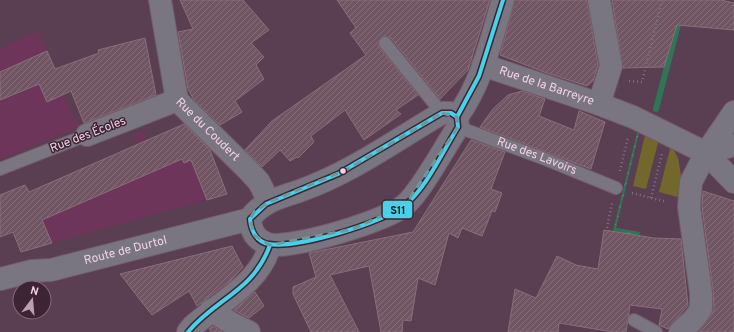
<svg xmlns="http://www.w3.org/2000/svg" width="734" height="332" font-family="Overpass,sans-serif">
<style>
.built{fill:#6e355b}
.grass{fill:#74672b}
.water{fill:url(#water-waves)}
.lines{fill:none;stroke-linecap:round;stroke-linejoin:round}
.stream{stroke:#2f7557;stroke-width:6}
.building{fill:url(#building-hatch);stroke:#896f7b}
.service-casing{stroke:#735b6b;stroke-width:14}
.minor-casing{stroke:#735b6b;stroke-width:24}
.tertiary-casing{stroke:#735b6b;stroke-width:24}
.path{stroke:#7f7481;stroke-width:2.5;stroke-dasharray:1 3;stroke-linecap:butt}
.service{stroke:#797581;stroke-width:12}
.minor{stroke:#797581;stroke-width:22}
.tertiary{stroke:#797581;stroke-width:22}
.bus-1-casing{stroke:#3d2434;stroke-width:7}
.bus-1{stroke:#46d2e8;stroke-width:4}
.marked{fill:none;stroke:#6a9a9e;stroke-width:3;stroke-dasharray:8 5;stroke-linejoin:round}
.bus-dot{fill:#f3d1e5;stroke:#3d2434;stroke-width:1.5}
.labels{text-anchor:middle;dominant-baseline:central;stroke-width:3;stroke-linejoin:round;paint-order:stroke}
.street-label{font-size:12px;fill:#f3d1e5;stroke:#3d2434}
.line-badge{stroke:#3d2434;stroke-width:1.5}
.pale-badge-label{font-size:11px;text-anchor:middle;font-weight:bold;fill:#111}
</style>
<defs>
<pattern id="water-waves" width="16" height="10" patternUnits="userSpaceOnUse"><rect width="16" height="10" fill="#2f7557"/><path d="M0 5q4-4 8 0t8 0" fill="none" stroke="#588e77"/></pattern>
<pattern id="building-hatch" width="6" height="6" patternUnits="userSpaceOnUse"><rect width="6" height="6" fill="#705663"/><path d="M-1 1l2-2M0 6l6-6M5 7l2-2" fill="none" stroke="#856d79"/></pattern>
</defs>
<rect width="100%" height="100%" fill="#5a3e51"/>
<g class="built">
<polygon points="38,31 66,94 64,94 78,127 0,159 0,48"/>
<polygon points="187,123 207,141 227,194 52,243 29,192 138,145 134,134 142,131 147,140"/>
</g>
<g class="grass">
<polygon points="645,135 659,139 646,189 633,186"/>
<polygon points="671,145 678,158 685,199 659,192"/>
</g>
<polygon class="water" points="637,133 639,133 616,228 640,232 639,236 613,231"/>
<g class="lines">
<polyline class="stream" points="656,109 680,17"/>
</g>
<g class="building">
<polygon points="180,0 243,0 269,30 251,43 264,57 256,65 264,79 235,101 242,112 220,125 194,100 188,89 178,32 193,29"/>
<polygon points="337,0 490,0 468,70 440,99 391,38 383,36 378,41 379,47 418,95 396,110 401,114 364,140 345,110 311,136 314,142 298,158 297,157 290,161 280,150 262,167 245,150 272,121 366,55 350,33 356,28"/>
<polygon points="515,0 587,0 598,65 593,81 587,86 544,72 500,55"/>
<polygon points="612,0 721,0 734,3 734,30 677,25 664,67 623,68"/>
<polygon points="145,38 156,95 84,123 71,91 47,102 39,84 0,100 0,72 47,51 55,69 99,53 98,50"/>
<polygon points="522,91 545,99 539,116 574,130 579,111 605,122 591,169 480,127 493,109 508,95"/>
<polygon points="184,124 210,150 227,194 207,200 191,160 184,163 182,159 42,220 52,243 21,252 13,232 0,237 0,195 25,185 29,192"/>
<polygon points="471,140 505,152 491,189 502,193 495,212 492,211 482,236 462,228 458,238 449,233 435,285 418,278 411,321 403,320 402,332 381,332 369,266 330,275 359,332 311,332 293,294 293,287 316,277 309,253 413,232"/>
<polygon points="703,191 734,201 734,332 698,332 711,316 714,309 713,291 702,207"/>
<polygon points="604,230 654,238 681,239 688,305 668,329 659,325 662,309 630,305 626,332 613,332 559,323 558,332 508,332 515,289 536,298 557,256 576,265 598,269"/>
<polygon points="232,246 243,267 230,281 197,306 189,291 152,315 120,274"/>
<polygon points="255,292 264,306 249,318 234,310"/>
<polygon points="213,326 222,332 211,332 209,329"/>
</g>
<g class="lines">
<defs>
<g id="service">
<polyline points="385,43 442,113"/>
<path id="s1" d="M458,127L545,159L616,188"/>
<polyline points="0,169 87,135"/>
<polyline points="634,320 656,332"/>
</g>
<g id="minor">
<path id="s2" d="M160,0L177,100L249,171L259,182L269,202"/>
<path id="s3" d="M483,65L599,104L611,66L599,0"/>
<polyline points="599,104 633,117 706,153 734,182"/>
<polyline points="87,135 177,100"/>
<polyline points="706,153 734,145"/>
<polyline points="211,310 231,323 249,332"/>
<polyline points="680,332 694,319 701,309 701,293 689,207 691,182 706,153 734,112"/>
</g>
<g id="tertiary">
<path d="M442,113H451L457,117L458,127C444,148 422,190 405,205C387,221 290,250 268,244C256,240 251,232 250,219C261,201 283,197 302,190C352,172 396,140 442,113Z"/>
<path d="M457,117C482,83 491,40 503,0"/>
<path id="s4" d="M0,279L32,271L51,270L250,219"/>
<path d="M188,332L193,326C220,302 261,282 270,245"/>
</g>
</defs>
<use href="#service" class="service-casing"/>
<use href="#minor" class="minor-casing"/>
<use href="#tertiary" class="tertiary-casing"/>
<g class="path">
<polyline points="629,81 642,82 662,0"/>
<polyline points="620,171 628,137"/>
<polyline points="632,193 667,202"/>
<polyline points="651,198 662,154"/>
<polyline points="607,228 612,203"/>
</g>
<use href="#service" class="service"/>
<use href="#minor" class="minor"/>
<use href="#tertiary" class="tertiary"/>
<defs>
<g id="bus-1">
<path d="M442,113H451L457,117L458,127C443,151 427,187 405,205C383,223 296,249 269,244C256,242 251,230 250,219L266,204L338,174Z"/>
<polyline points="457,117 479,76 503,0"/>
<path d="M188,332C216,298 253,292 270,245"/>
</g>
</defs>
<use href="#bus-1" class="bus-1-casing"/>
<use href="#bus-1" class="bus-1"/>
</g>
<path class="marked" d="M442,113L457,117L458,127L405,205L353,229L270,245L254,235L250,219L254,212L269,202L348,169Z"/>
<circle class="bus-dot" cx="343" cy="171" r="3.5"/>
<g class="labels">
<g class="street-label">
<text stroke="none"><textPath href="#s3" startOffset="67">Rue de la Barreyre</textPath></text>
<text stroke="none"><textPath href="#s2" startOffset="144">Rue du Coudert</textPath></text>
<text transform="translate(88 135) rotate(-21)">Rue des Écoles</text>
<text stroke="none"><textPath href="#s1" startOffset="84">Rue des Lavoirs</textPath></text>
<text stroke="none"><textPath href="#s4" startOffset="129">Route de Durtol</textPath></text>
</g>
</g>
<rect class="line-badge" x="382" y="200" width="31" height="19" rx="4" fill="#46d2e8"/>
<g class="pale-badge-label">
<text x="398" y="214">S11</text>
</g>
<g transform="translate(32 300) rotate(16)"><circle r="19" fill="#3d2434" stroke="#86697b"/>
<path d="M0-3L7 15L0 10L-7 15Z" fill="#bd9eb1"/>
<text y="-6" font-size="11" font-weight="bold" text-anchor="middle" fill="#f3d1e5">N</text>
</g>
</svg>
